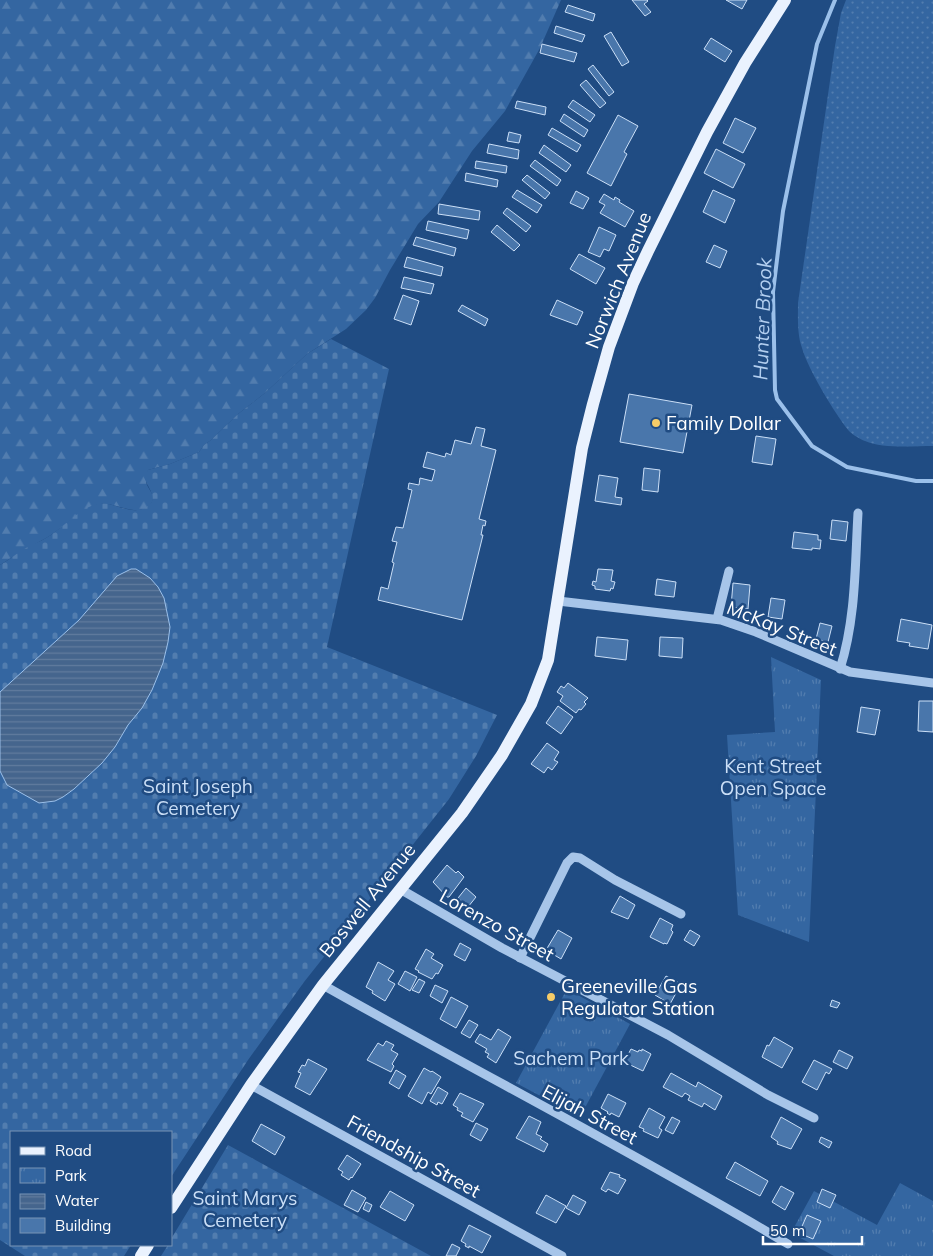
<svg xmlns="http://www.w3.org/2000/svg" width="933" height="1256" font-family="Mulish,sans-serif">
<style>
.grass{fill:url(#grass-dots)}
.forest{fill:url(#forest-firs)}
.cemetery{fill:url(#cemetery-stones)}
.park{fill:url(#park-tufts)}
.water{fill:url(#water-rules);stroke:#9bc0ea}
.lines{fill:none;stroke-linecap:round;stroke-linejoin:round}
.stream{stroke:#9bc0ea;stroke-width:4}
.building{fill:#4976ab;stroke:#cbdff7}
.minor{stroke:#a7c5e9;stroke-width:9}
.major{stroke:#eaf2fe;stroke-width:12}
.poi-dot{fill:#f6cc68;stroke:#204c83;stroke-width:2}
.labels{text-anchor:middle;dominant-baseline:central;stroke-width:5;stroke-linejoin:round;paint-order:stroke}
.street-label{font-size:19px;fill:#fff;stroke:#204c83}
.poi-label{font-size:19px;fill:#fff;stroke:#204c83;text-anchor:start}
.park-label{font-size:19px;fill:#cbdff7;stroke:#204c83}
.water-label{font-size:20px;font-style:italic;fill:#b3cff0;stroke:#204c83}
</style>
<defs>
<pattern id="grass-dots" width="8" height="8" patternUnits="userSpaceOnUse" patternTransform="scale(1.25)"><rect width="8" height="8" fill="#3466a1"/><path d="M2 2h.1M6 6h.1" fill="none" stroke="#527daf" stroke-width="1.8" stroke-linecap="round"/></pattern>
<pattern id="forest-firs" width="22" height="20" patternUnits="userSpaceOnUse" patternTransform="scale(1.25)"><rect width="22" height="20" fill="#3466a1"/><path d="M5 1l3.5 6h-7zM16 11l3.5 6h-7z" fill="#527daf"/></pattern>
<pattern id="cemetery-stones" width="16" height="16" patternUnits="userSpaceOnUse" patternTransform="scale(1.25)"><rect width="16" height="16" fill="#3466a1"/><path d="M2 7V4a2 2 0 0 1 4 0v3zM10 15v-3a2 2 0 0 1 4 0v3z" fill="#527daf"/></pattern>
<pattern id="park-tufts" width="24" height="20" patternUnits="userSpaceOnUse" patternTransform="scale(1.25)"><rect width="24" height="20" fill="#3466a1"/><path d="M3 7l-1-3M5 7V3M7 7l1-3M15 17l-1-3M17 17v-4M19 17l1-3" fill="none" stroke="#527daf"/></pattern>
<pattern id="water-rules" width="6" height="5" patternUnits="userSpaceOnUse" patternTransform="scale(1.25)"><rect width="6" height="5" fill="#45658d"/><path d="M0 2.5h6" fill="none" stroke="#617c9e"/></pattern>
</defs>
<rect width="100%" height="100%" fill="#204c83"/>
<path class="grass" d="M846,0H933V446C913,446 883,449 865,441C860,439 853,435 849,431C835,414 808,369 802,348C797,334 798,317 798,303L835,46L841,13Z"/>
<path class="forest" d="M0,0H561L540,48L505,111L472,151L439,202L418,224L390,270L375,298L366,310L346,329L307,354L265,393L238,414L211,440L204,445L199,452L170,464L148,470C148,473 146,478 146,481C146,488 156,494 152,502C142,520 115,502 101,504C84,505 61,530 46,538C30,547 15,555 0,565Z"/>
<g class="cemetery">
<path d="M331,339L389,369L327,647L497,715L476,756L449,799L304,982L248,1060L171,1177V1132H11V1245H131L124,1256H25L0,1240V565C9,560 17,553 26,548C32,544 40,542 46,538C62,529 78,509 97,504C114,500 133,519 149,505C158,498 147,486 144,477L148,470L170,464L199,452L204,445L211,440L238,414L265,393L307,354Z"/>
<polygon points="228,1145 431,1256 161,1256 168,1245 171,1245 171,1239"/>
</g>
<g class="park">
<polygon points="771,657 821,680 809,942 738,915 727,735 775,732"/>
<polygon points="567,989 630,1024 580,1117 516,1083"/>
<polygon points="900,1183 933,1201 933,1256 834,1256 791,1233 814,1191 877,1225"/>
</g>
<polygon class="water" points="131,569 136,569 150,578 158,587 164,598 170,627 168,642 163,663 152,690 142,708 128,725 115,747 102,763 74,789 63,797 55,801 39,803 7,785 0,771 0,692 79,620 117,576"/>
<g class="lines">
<polyline class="stream" points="835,0 817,44 783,211 773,292 775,390 777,399 812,446 847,467 916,481 933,481"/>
</g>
<g class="building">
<polygon points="632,0 647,0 648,1 644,4 651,12 645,16"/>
<polygon points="726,0 747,0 742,9"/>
<polygon points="568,5 595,14 593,21 565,12"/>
<polygon points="556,26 585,35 582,42 554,33"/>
<polygon points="611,32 629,62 622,66 604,36"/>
<polygon points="711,38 732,51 725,62 704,49"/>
<polygon points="542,44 577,53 574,62 540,53"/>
<polygon points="593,65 614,92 609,96 588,69"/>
<polygon points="586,80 606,103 600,108 580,85"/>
<polygon points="573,100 595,115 590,122 568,107"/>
<polygon points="517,101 546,107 545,115 515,108"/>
<polygon points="564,114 588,130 584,137 560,121"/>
<polygon points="618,115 638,126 624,152 627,154 611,186 587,173"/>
<polygon points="735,118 756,128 743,153 723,143"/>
<polygon points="552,128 581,145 577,152 548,135"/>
<polygon points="509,132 521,135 519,143 507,141"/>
<polygon points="489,144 519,150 518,159 487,153"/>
<polygon points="544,145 571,165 566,172 539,153"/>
<polygon points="716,149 745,164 733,188 704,173"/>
<polygon points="535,160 561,180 557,186 530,166"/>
<polygon points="476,161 507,166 506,173 475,168"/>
<polygon points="466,173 498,180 497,187 465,181"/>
<polygon points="527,175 550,193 545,199 522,180"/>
<polygon points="517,190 542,205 537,213 512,197"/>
<polygon points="713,190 735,200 725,223 703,212"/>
<polygon points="576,191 589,198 583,209 570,203"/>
<polygon points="604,194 614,200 615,197 620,200 619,202 634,211 625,227 600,213 605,205 599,202"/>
<polygon points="439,204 480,211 479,220 438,214"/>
<polygon points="507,208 531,226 526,232 503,213"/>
<polygon points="428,221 469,230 467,239 426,230"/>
<polygon points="497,225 520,245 514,251 491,232"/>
<polygon points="599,227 616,235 609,251 604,249 600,257 588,252"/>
<polygon points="416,237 456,248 454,256 413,245"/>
<polygon points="714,245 727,251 720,268 706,262"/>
<polygon points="579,254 605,268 596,284 570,269"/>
<polygon points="407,257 443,267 441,276 404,267"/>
<polygon points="404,277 434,284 431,294 401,288"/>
<polygon points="403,295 419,301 411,325 394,319"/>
<polygon points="557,300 583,312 577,325 550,315"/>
<polygon points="462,305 488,319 485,326 458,311"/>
<polygon points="629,394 692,405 683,453 620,442"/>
<polygon points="476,427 485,429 481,446 496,450 479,519 486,521 485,526 483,525 481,535 483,535 462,620 378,600 381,587 388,589 394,563 392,562 397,542 392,541 396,527 403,528 412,490 408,489 409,483 419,485 420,478 432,481 435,470 423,467 427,452 445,457 446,453 451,455 455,440 471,444"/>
<polygon points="756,436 776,439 772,465 752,462"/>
<polygon points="644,468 660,470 658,492 642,490"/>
<polygon points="599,475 618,478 615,497 622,498 621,505 595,501"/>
<polygon points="832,520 848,522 846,541 830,539"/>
<polygon points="794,532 818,535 818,540 821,540 820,549 812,548 812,550 792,548"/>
<polygon points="598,569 613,570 611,581 615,582 613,589 611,588 610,591 595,589 595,586 592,585 593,581 596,582"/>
<polygon points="657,579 676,582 674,597 655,595"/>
<polygon points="733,583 750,585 748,609 731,607"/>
<polygon points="771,598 785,600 782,619 768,617"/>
<polygon points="901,619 932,625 928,649 909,646 910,643 897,641"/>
<polygon points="820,623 832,626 828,642 816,639"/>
<polygon points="597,637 628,640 626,660 595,656"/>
<polygon points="660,637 683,638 682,658 659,656"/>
<polygon points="568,683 588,698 584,702 586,704 581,710 579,709 576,713 560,701 563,696 557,692 561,686 564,688"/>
<polygon points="919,701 933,701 933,732 918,731"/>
<polygon points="558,706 573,717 561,734 546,723"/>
<polygon points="861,707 880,710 875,735 857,732"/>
<polygon points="547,743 559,752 554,760 558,762 552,770 548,767 544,773 531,764"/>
<polygon points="447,865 456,873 458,871 464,877 449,897 447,897 433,882"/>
<polygon points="466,888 476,897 468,907 458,898"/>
<polygon points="620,896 635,905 628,919 611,912"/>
<polygon points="660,918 673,925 671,930 673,932 667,944 664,943 664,944 650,937"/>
<polygon points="558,930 572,938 561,959 546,950"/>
<polygon points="690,930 700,936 694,946 684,940"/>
<polygon points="460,943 471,949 465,961 454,955"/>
<polygon points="426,949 434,954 431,958 443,965 438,974 436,973 432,979 418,972 419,971 415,969"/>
<polygon points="378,962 394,971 388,980 395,984 385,1001 372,993 373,991 366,987"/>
<polygon points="405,971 417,977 410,991 398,984"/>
<polygon points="666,976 681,984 670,1004 655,995"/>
<polygon points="419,979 425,982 419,993 412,990"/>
<polygon points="435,985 448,991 442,1003 430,996"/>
<polygon points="550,991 556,995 552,1002 546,998"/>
<polygon points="451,997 468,1006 456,1028 440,1019"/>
<polygon points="832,1000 840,1003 837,1008 830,1006"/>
<polygon points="469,1020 478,1025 470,1038 461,1033"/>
<polygon points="498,1029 511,1037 496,1063 487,1057 489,1054 485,1052 487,1049 475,1042 480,1034 491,1040"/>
<polygon points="774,1037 793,1048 782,1068 762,1057 767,1045 769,1046"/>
<polygon points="386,1041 394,1045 391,1050 398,1054 392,1064 394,1066 391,1072 367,1060 378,1043 383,1046"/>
<polygon points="631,1049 638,1052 639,1050 642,1051 642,1049 651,1054 643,1071 624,1062"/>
<polygon points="839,1050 853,1057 847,1069 833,1062"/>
<polygon points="308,1059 327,1069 310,1095 295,1087 301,1073 298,1072 302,1065 305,1066"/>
<polygon points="814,1060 832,1069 829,1074 826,1072 817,1090 802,1082"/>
<polygon points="424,1068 431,1072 432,1071 441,1077 431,1094 428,1092 422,1104 408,1096"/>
<polygon points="396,1070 406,1076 399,1089 389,1083"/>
<polygon points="671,1073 696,1087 698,1082 722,1096 715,1110 704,1103 702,1107 688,1100 690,1096 685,1093 682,1097 663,1087"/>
<polygon points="438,1087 448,1093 442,1104 438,1102 437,1105 430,1101"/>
<polygon points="460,1093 484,1104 473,1122 461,1116 463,1113 457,1110 458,1108 453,1105"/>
<polygon points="608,1094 626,1103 619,1117 611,1113 610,1115 607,1113 608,1112 601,1108"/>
<polygon points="649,1108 665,1117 659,1128 662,1130 658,1138 643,1131 644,1129 639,1127"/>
<polygon points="529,1116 541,1122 536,1134 542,1137 540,1139 548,1144 544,1152 516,1138"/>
<polygon points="672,1117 680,1121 673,1134 665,1130"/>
<polygon points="781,1117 802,1129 791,1149 777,1144 778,1142 771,1137"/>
<polygon points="476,1123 488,1129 481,1141 470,1135"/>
<polygon points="261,1124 285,1137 275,1155 252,1141"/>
<polygon points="821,1137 832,1142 829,1148 819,1142"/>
<polygon points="347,1155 361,1164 352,1178 351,1177 349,1180 341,1175 343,1172 338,1169"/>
<polygon points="735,1162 768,1181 760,1196 726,1178"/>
<polygon points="610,1172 620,1175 619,1177 626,1180 618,1194 608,1189 606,1192 601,1189"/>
<polygon points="781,1186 794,1193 785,1210 772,1202"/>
<polygon points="822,1189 836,1195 830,1208 817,1202"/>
<polygon points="352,1190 366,1198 358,1212 344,1205"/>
<polygon points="390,1191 414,1205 405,1221 380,1207"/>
<polygon points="546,1195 566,1206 556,1223 536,1213"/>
<polygon points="573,1195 586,1202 579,1215 566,1208"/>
<polygon points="366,1202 372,1205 369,1212 363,1209"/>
<polygon points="807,1215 821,1221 813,1239 799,1233"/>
<polygon points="469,1225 491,1236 482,1253 469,1246 469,1248 465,1246 466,1244 461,1241"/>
<polygon points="452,1244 460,1248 456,1256 446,1256"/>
</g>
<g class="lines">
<g class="minor">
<polyline points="558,601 721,620 756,632 850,672 933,683"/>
<polyline points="717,619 729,571"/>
<path d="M840,669C856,619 855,564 858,513"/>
<polyline points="400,889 502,948 668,1035 768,1095 814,1118"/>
<polyline points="520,958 567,863 573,857 580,858 615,880 681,914"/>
<path d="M323,985C477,1072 635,1153 788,1244"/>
<polyline points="251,1085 562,1256"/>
</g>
<g class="major">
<polyline points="171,1208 251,1085 323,985 462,813 502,755 531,704 548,660 582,448 593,404 609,347 633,283 648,251 707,132 745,63 785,0"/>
<polyline points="141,1256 148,1245"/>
</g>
</g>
<g class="poi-dot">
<circle cx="656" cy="423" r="5"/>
<circle cx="551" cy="997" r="5"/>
</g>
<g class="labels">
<g class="street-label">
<text transform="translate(618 280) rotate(-68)">Norwich Avenue</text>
<text transform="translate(782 628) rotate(22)">McKay Street</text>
<text transform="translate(367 900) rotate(-51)">Boswell Avenue</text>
<text transform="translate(497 925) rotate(29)">Lorenzo Street</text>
<text transform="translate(590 1114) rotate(28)">Elijah Street</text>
<text transform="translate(414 1156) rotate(29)">Friendship Street</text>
</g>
<g class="poi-label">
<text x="666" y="423">Family Dollar</text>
<text x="561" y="986">Greeneville Gas<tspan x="561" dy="22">Regulator Station</tspan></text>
</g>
<g class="park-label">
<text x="773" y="766">Kent Street<tspan x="773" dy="22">Open Space</tspan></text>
<text x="198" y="786">Saint Joseph<tspan x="198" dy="22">Cemetery</tspan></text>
<text x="571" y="1058">Sachem Park</text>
<text x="245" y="1198">Saint Marys<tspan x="245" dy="22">Cemetery</tspan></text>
</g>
<g class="water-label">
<text transform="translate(762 319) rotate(-88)">Hunter Brook</text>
</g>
</g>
<rect x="10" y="1131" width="162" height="115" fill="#204c83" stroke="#7994b5"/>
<rect x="20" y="1147" width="25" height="8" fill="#eaf2fe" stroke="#7994b5"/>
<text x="55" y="1156" font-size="15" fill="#ffffff">Road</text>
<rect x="20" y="1168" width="25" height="15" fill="url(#park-tufts)" stroke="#7994b5"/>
<text x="55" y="1181" font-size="15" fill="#ffffff">Park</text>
<rect x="20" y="1194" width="25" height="15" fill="url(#water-rules)" stroke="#7994b5"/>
<text x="55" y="1206" font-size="15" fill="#ffffff">Water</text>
<rect x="20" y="1218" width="25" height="15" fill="#4976ab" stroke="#7994b5"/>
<text x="55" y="1231" font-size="15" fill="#ffffff">Building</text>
<path d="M763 1236v8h99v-8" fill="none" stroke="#ffffff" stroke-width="2.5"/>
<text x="770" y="1236" font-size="15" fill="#ffffff" stroke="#204c83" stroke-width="4" paint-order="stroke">50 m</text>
</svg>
